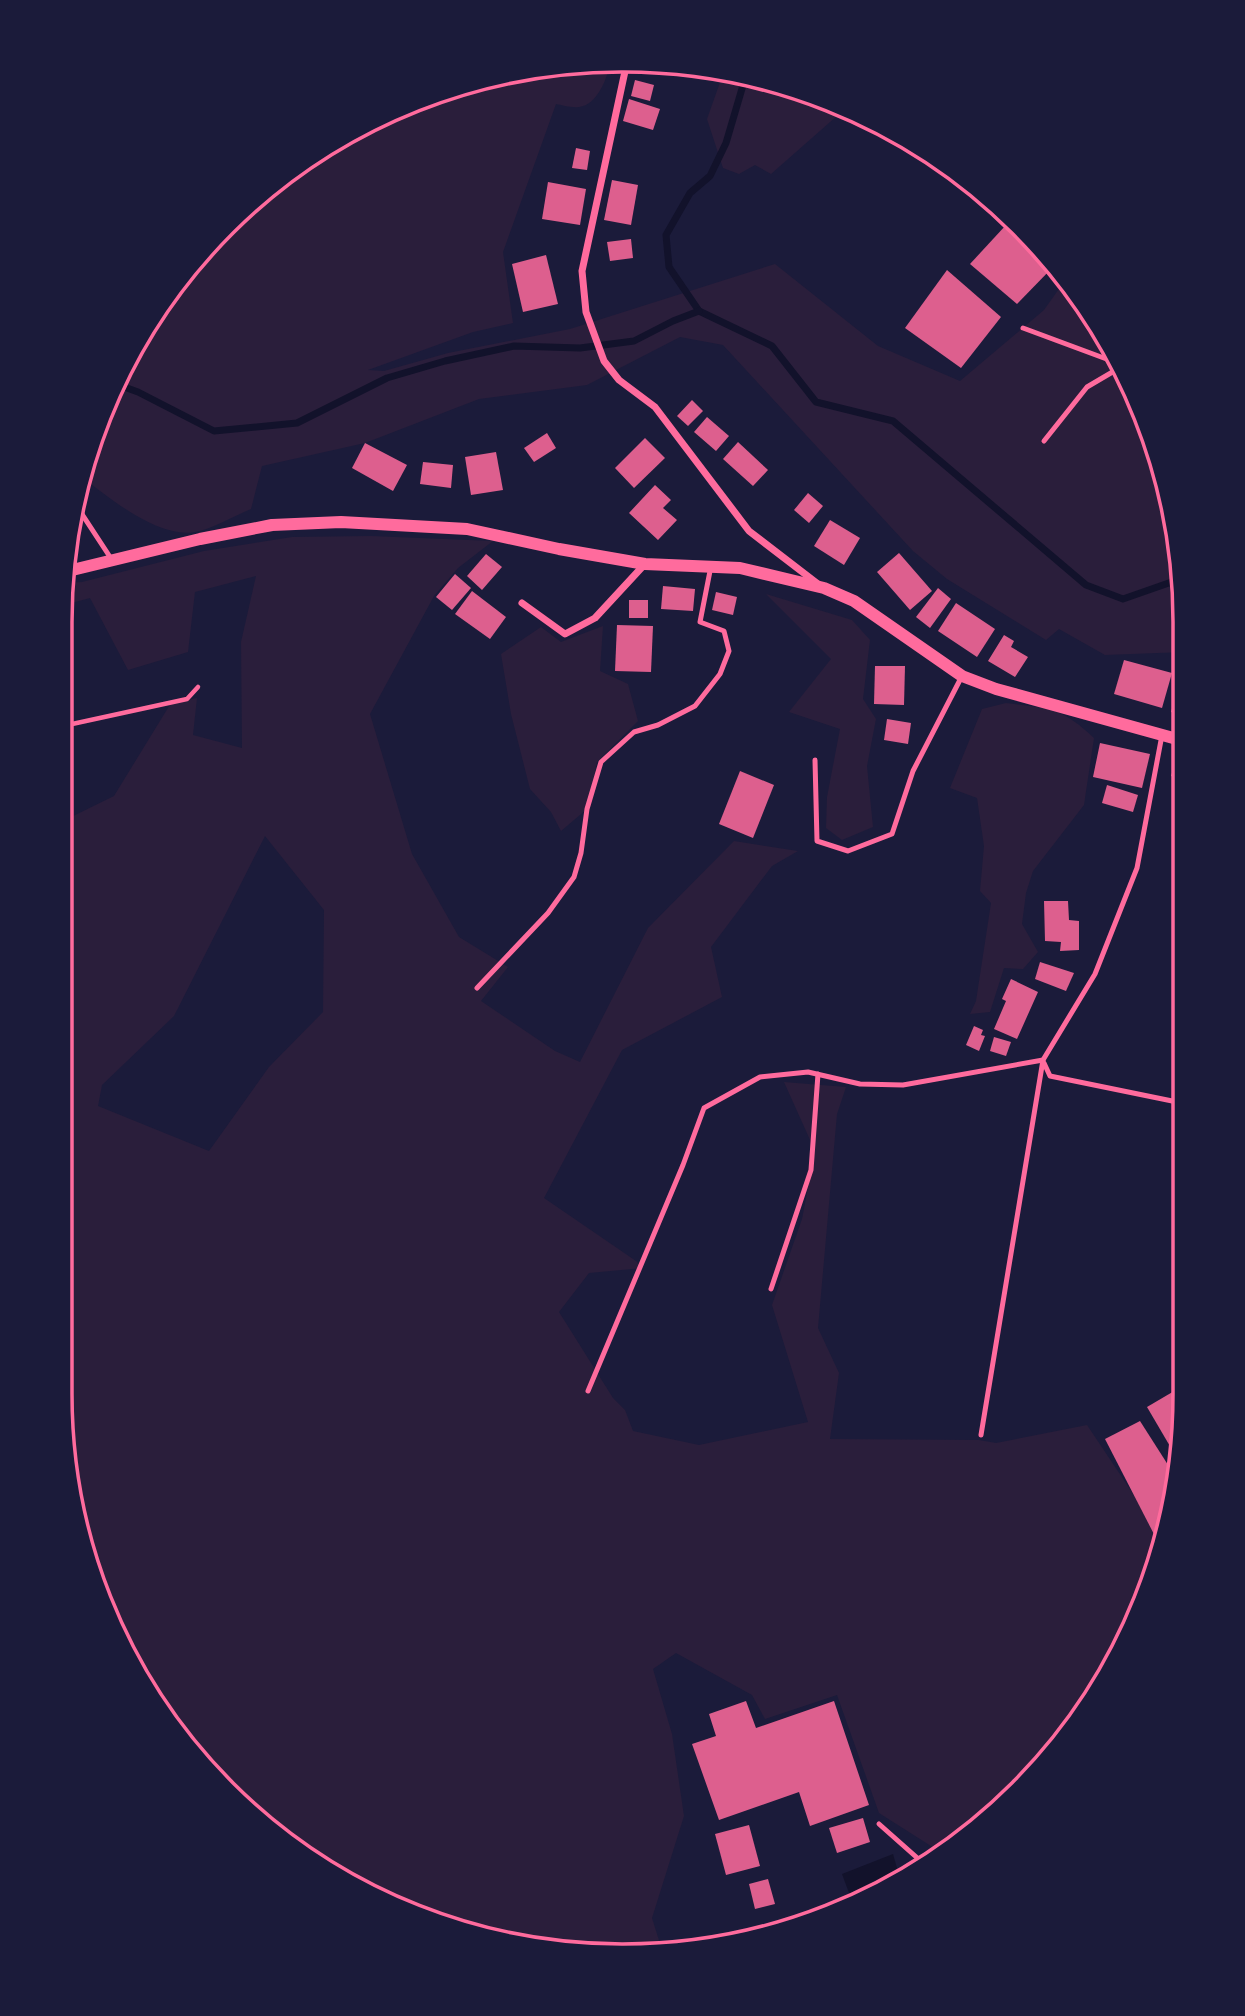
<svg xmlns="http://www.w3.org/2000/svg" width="1245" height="2016" font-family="'Public Sans',sans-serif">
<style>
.green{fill:#2a1e3b;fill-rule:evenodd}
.water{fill:#12122b}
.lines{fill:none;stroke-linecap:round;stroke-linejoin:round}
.stream{stroke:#12122b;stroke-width:7}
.building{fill:#dd5f8e}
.path{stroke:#ff6b9d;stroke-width:4.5}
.service{stroke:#ff6b9d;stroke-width:5}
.minor{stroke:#ff6b9d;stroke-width:7}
.tertiary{stroke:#ff6b9d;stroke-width:12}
.rim{fill:none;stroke:#ff6b9d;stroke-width:3.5}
</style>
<rect width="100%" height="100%" fill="#1b1b3a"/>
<g class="green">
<path d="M610,62C608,78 597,105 579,107C572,108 562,105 556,104L503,252L513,323L473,332L368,370L384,371L448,353L570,329L775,264L878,346L960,381L1044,310L1066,279L1110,341L1166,476L1184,585V652L1105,655L1059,629L1046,640L947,579L913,551L723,345L680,337L587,385L479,399L365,443L262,466L251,509C234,516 217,526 200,531C163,542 112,500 83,478L102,407L176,280L251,199L341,135L441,90L449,88L437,105L454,87L549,64Z"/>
<polygon points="724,71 768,79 846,108 771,174 755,165 739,174 723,168 707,119"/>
<polygon points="922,149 965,176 1031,237 971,184 935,165"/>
<path d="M371,536L493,541L458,568L434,596L370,714L412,854L459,937L508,967L481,1001L555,1051L580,1062L648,928L734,841L798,851L772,866L711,947L722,997L622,1050L544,1198L636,1261L643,1268L589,1273L559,1312L613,1398L625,1410L633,1431L699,1445L808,1422L772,1305L802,1219L815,1151L784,1082L846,1087L837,1114L818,1328L839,1373L830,1439L979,1440L996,1443L1087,1425L1162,1537L1143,1609L1069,1736L965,1840L942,1853L879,1813L837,1695L765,1719L752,1695L676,1653L653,1669L672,1734L684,1816L652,1918L662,1950L622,1956L442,1927L280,1840L176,1736L89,1574L60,1394L63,821L114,796L171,703L197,698L193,735L242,748L241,642L256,576L195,592L188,652L128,670L90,598L64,605V583L82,582L204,551L292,537ZM265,836L324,910L323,1012L269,1067L209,1151L98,1106L102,1085L174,1016Z"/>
<polygon points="766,594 852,620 870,640 863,699 876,719 867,766 873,827 842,840 826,828 827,797 840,729 789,712 831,659"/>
<polygon points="603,626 600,671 628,684 638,721 597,762 587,809 561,831 551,812 530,789 511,714 501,654 541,627 561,642"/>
<path d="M1006,703C1048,708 1062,707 1094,738L1084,805L1033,871L1026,893L1022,924L1038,952L1023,969L1004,968L990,1012L970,1014L976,1001L991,903L980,891L984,846L977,798L950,788L982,709Z"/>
</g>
<polygon class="water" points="893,1854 899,1875 852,1901 842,1874"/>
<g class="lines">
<g class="stream">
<polyline points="746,75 726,143 710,176 690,193 666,235 669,267 699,311 772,346 816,402 893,421 1086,585 1123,599 1183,578"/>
<polyline points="116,384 138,392 214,431 297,423 387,378 445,361 514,346 580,348 634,341 673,321 699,311"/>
</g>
</g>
<g class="building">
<polygon points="635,80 654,85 650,101 631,96"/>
<polygon points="629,99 660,109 653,130 623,121"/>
<polygon points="576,148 590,151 587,170 572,168"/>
<polygon points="612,180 638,185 631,225 604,220"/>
<polygon points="548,182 586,189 580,225 542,219"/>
<polygon points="1006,225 1052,268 1017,304 970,264"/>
<polygon points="631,239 633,258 610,261 607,242"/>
<polygon points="546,255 558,304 523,312 512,264"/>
<polygon points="947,270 1001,317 961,368 905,328"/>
<polygon points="692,400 703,411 688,426 677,416"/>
<polygon points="707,417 729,436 716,451 694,432"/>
<polygon points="547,433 556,448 534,462 524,448"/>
<polygon points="645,438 665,458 634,488 615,468"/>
<polygon points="738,442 768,470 753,486 723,459"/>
<polygon points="365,443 407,465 393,491 352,468"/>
<polygon points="496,452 503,490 471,495 465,457"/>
<polygon points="423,462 453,465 451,488 420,484"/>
<polygon points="655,485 671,500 663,508 677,520 658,540 629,513"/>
<polygon points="808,493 823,506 809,523 794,510"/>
<polygon points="830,520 860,538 844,565 814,546"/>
<polygon points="899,553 932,591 910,610 877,572"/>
<polygon points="486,554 502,567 482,590 467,576"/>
<polygon points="455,574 471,588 452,610 436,597"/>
<polygon points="663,586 695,589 693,611 661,609"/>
<polygon points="938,588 951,599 930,628 916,617"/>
<polygon points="472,591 506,617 490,639 455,614"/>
<polygon points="716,592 737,597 733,615 712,610"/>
<rect x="629" y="600" width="19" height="18"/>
<polygon points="956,603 995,629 977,657 938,631"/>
<polygon points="617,625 653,626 651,672 615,671"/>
<polygon points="1004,635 1014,641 1011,647 1028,657 1015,677 988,661"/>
<polygon points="1124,660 1172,673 1162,708 1114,694"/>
<polygon points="875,666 905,666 904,705 874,704"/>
<polygon points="1183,671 1184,671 1184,716 1171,712"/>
<polygon points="887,719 911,723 908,744 884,740"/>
<polygon points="1100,743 1150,754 1142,788 1093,777"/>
<polygon points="1177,757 1184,759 1183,780 1171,776"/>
<polygon points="740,771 774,785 753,838 719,824"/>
<polygon points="1107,785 1138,795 1133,812 1102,803"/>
<polygon points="1044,901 1068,901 1069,920 1079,921 1079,950 1060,951 1061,942 1045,941"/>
<polygon points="1040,962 1074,973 1066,991 1035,979"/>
<polygon points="1011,979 1038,992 1017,1039 994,1029 1006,1001 1002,999"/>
<polygon points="974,1026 983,1030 981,1035 985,1036 979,1051 966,1045"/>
<polygon points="994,1037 1011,1042 1006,1056 990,1051"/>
<polygon points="1181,1387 1181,1465 1147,1407"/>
<polygon points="1140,1421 1177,1479 1161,1541 1158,1542 1105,1439"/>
<polygon points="746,1701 756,1728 834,1701 869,1805 810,1826 799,1792 719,1820 692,1744 716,1736 709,1714"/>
<polygon points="863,1818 870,1842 837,1853 829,1828"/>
<polygon points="749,1825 760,1866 726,1875 715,1834"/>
<polygon points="768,1879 775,1904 755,1909 749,1884"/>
</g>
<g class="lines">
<polyline class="path" points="63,726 187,699 198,687"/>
<g class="service">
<polyline points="1023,328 1120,364"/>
<polyline points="1044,441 1087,387 1121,367"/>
<polyline points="76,505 112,560"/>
<polyline points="815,760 817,841 848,851 892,834 913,771 962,676"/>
<polyline points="477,988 548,913 574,877 581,853 587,809 601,762 634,732 658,725 695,706 720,674 729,651 724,631 700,622 711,566"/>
<polyline points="1044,1063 1050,1076 1182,1103"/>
<polyline points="771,1289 811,1170 818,1074"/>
<polyline points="588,1391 683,1165 704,1108 760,1077 808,1072 860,1084 903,1085 1043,1060 1095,974 1137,868 1162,735"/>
<polyline points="981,1435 1043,1060"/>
<polyline points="879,1824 923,1863"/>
</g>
<g class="minor">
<polyline points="627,62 582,271 586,312 604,361 619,380 655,407 749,531 818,584"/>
<polyline points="522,603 565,634 595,618 644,565"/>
</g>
<polyline class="tertiary" points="64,572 200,539 272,525 341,522 467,529 559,549 645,564 740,568 824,588 854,601 962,676 996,689 1184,741"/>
</g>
<path d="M0 0H1245V2016H0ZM622 72H623A550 550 0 0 1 1173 622V1394A550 550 0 0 1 623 1944H622A550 550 0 0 1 72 1394V622A550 550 0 0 1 622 72Z" fill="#1b1b3a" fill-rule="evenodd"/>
<path class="rim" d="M622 72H623A550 550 0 0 1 1173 622V1394A550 550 0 0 1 623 1944H622A550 550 0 0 1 72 1394V622A550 550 0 0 1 622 72Z"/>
</svg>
